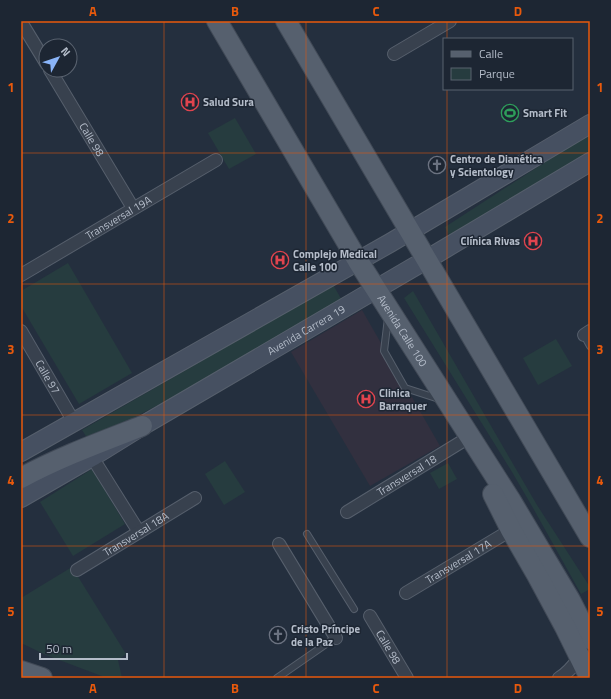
<svg xmlns="http://www.w3.org/2000/svg" width="611" height="699" font-family="'Titillium Web',sans-serif">
<style>
.medical{fill:#32303f}
.green{fill:#263c3f}
.lines{fill:none;stroke-linecap:round;stroke-linejoin:round}
.lane-casing{stroke:#565f6c;stroke-width:8}
.street-casing{stroke:#565f6c;stroke-width:14}
.secondary-casing{stroke:#565f6c;stroke-width:20}
.primary-casing{stroke:#414a57;stroke-width:22}
.lane{stroke:#38414e;stroke-width:6}
.street{stroke:#38414e;stroke-width:12}
.secondary{stroke:#465061;stroke-width:18}
.primary{stroke:#56606e;stroke-width:20}
.grid{fill:none;stroke:#e8590c;stroke-width:1;stroke-opacity:0.55}
.labels{text-anchor:middle;dominant-baseline:central;stroke-width:3;stroke-linejoin:round;paint-order:stroke}
.poi-label{font-size:11px;font-weight:bold;fill:#b4bcc9;stroke:#1d2633;text-anchor:start}
.street-label{font-size:11px;fill:#b4bcc9;stroke:#1d2633}
.neatline{fill:none;stroke:#e8590c;stroke-width:1.5}
.grid-label{font-size:13px;text-anchor:middle;font-weight:bold;fill:#e8590c}
</style>
<rect width="100%" height="100%" fill="#242f3e"/>
<polygon class="medical" points="362,310 440,446 370,486 291,352"/>
<g class="green">
<polygon points="235,118 256,154 229,169 208,133"/>
<polygon points="590,133 590,152 449,235 445,227"/>
<polygon points="68,263 132,373 79,404 21,306 21,291"/>
<polygon points="332,283 343,302 185,391 89,441 82,430 212,355"/>
<polygon points="413,291 516,469 537,505 590,587 590,589 581,594 533,508 512,472 404,298"/>
<polygon points="556,339 572,366 538,385 523,358"/>
<polygon points="225,461 245,492 224,505 205,474"/>
<polygon points="448,463 457,479 439,489 430,473"/>
<polygon points="92,469 125,524 73,556 40,502"/>
<polygon points="72,567 126,654 118,660 122,678 107,678 46,655 21,643 21,598"/>
</g>
<g class="lines">
<defs>
<g id="lane">
<polyline points="388,318 384,351 405,388 439,399"/>
<polyline points="584,335 590,346"/>
<polyline points="307,534 354,609"/>
<polyline points="277,678 329,642"/>
</g>
<g id="street">
<polyline points="21,22 46,63"/>
<polyline points="394,54 450,21"/>
<path id="s1" d="M50,70L133,208"/>
<path id="s2" d="M21,275L216,160"/>
<path id="s3" d="M21,331L74,422"/>
<polyline points="584,335 590,331"/>
<polyline points="92,457 139,532"/>
<path id="s4" d="M347,512L466,439"/>
<polyline points="279,544 336,638"/>
<path id="s5" d="M77,570L195,498"/>
<path id="s6" d="M406,593L511,530"/>
<path id="s7" d="M370,616L407,678"/>
<path d="M559,678C568,673 574,665 580,657"/>
</g>
<g id="secondary">
<polyline points="21,452 390,243 590,124"/>
<path id="s8" d="M21,498L92,457L142,426L436,254L590,162"/>
</g>
<g id="primary">
<path id="s9" d="M217,21L358,261L511,501L570,600L590,639"/>
<polyline points="286,21 590,537"/>
<path d="M21,478C60,457 101,442 142,426"/>
<polyline points="493,494 511,530 537,575 565,627 590,678"/>
<polyline points="21,671 42,678"/>
</g>
</defs>
<use href="#lane" class="lane-casing"/>
<use href="#street" class="street-casing"/>
<use href="#secondary" class="secondary-casing"/>
<use href="#primary" class="primary-casing"/>
<use href="#lane" class="lane"/>
<use href="#street" class="street"/>
<use href="#secondary" class="secondary"/>
<use href="#primary" class="primary"/>
</g>
<path class="grid" d="M164,21V678M306,21V678M447,21V39M447,89V678M21,153H590M21,284H590M21,415H590M21,546H590"/>
<defs>
<symbol id="hospital-ring" viewBox="-11 -11 22 22"><circle r="9.5" fill="#1d2633" stroke="#e0444e" stroke-width="1.5"/><path d="M-5-5h3v3.5h4V-5h3V5h-3V1.5h-4V5h-3Z" fill="#e0444e"/></symbol>
<symbol id="stadium-ring" viewBox="-11 -11 22 22"><circle r="9.5" fill="#1d2633" stroke="#2e9e5b" stroke-width="1.5"/><path d="M0-5a6.5 5 0 1 0 0 10a6.5 5 0 1 0 0-10ZM-3.5-1.8h7v3.6h-7Z" fill="#2e9e5b"/></symbol>
<symbol id="church-ring" viewBox="-11 -11 22 22"><circle r="9.5" fill="#1d2633" stroke="#6b7280" stroke-width="1.5"/><path d="M-1.2-6h2.4v3.5h3.3v2.4h-3.3V6h-2.4V-.1h-3.3v-2.4h3.3Z" fill="#6b7280"/></symbol>
</defs>
<g fill-rule="evenodd">
<use href="#hospital-ring" x="180" y="92" width="20" height="20"/>
<use href="#stadium-ring" x="500" y="103" width="20" height="20"/>
<use href="#church-ring" x="427" y="155" width="20" height="20"/>
<use href="#hospital-ring" x="523" y="231" width="20" height="20"/>
<use href="#hospital-ring" x="270" y="250" width="20" height="20"/>
<use href="#hospital-ring" x="356" y="389" width="20" height="20"/>
<use href="#church-ring" x="268" y="625" width="20" height="20"/>
</g>
<g class="labels">
<g class="poi-label">
<text x="203" y="102">Salud Sura</text>
<text x="523" y="113">Smart Fit</text>
<text x="450" y="159">Centro de Dianética<tspan x="450" dy="13">y Scientology</tspan></text>
<text x="520" y="241" text-anchor="end">Clínica Rivas</text>
<text x="293" y="254">Complejo Medical<tspan x="293" dy="13">Calle 100</tspan></text>
<text x="379" y="393">Clinica<tspan x="379" dy="13">Barraquer</tspan></text>
<text x="291" y="629">Cristo Príncipe<tspan x="291" dy="13">de la Paz</tspan></text>
</g>
<g class="street-label">
<text stroke="none"><textPath href="#s1" startOffset="81">Calle 98</textPath></text>
<text stroke="none"><textPath href="#s2" startOffset="113">Transversal 19A</textPath></text>
<text stroke="none"><textPath href="#s8" startOffset="331">Avenida Carrera 19</textPath></text>
<text stroke="none"><textPath href="#s9" startOffset="361">Avenida Calle 100</textPath></text>
<text stroke="none"><textPath href="#s3" startOffset="53">Calle 97</textPath></text>
<text stroke="none"><textPath href="#s4" startOffset="70">Transversal 18</textPath></text>
<text stroke="none"><textPath href="#s5" startOffset="69">Transversal 18A</textPath></text>
<text stroke="none"><textPath href="#s6" startOffset="61">Transversal 17A</textPath></text>
<text stroke="none"><textPath href="#s7" startOffset="36">Calle 98</textPath></text>
</g>
</g>
<rect width="611" height="699" fill="none" stroke="#1d2633" stroke-width="44"/>
<rect x="443" y="38" width="130" height="52" fill="#1d2633" stroke="#59626f"/>
<rect x="451" y="51" width="20" height="6" fill="#56606e" stroke="#59626f"/>
<text x="479" y="58" font-size="12" fill="#b4bcc9">Calle</text>
<rect x="451" y="68" width="20" height="12" fill="#263c3f" stroke="#59626f"/>
<text x="479" y="78" font-size="12" fill="#b4bcc9">Parque</text>
<g transform="translate(58 58) rotate(50)"><circle r="19" fill="#1d2633" stroke="#59626f"/>
<path d="M0-3L7 15L0 10L-7 15Z" fill="#8ab4f8"/>
<text y="-6" font-size="11" font-weight="bold" text-anchor="middle" fill="#b4bcc9">N</text>
</g>
<path d="M40 653v6h87v-6" fill="none" stroke="#b4bcc9" stroke-width="2"/>
<text x="46" y="653" font-size="12" fill="#b4bcc9" stroke="#1d2633" stroke-width="3" paint-order="stroke">50 m</text>
<rect x="22" y="22" width="567" height="655" class="neatline"/>
<g class="grid-label">
<text x="93" y="16">A</text>
<text x="235" y="16">B</text>
<text x="376" y="16">C</text>
<text x="518" y="16">D</text>
<text x="11" y="92">1</text>
<text x="600" y="92">1</text>
<text x="11" y="223">2</text>
<text x="600" y="223">2</text>
<text x="11" y="354">3</text>
<text x="600" y="354">3</text>
<text x="11" y="485">4</text>
<text x="600" y="485">4</text>
<text x="11" y="616">5</text>
<text x="600" y="616">5</text>
<text x="93" y="693">A</text>
<text x="235" y="693">B</text>
<text x="376" y="693">C</text>
<text x="518" y="693">D</text>
</g>
</svg>
